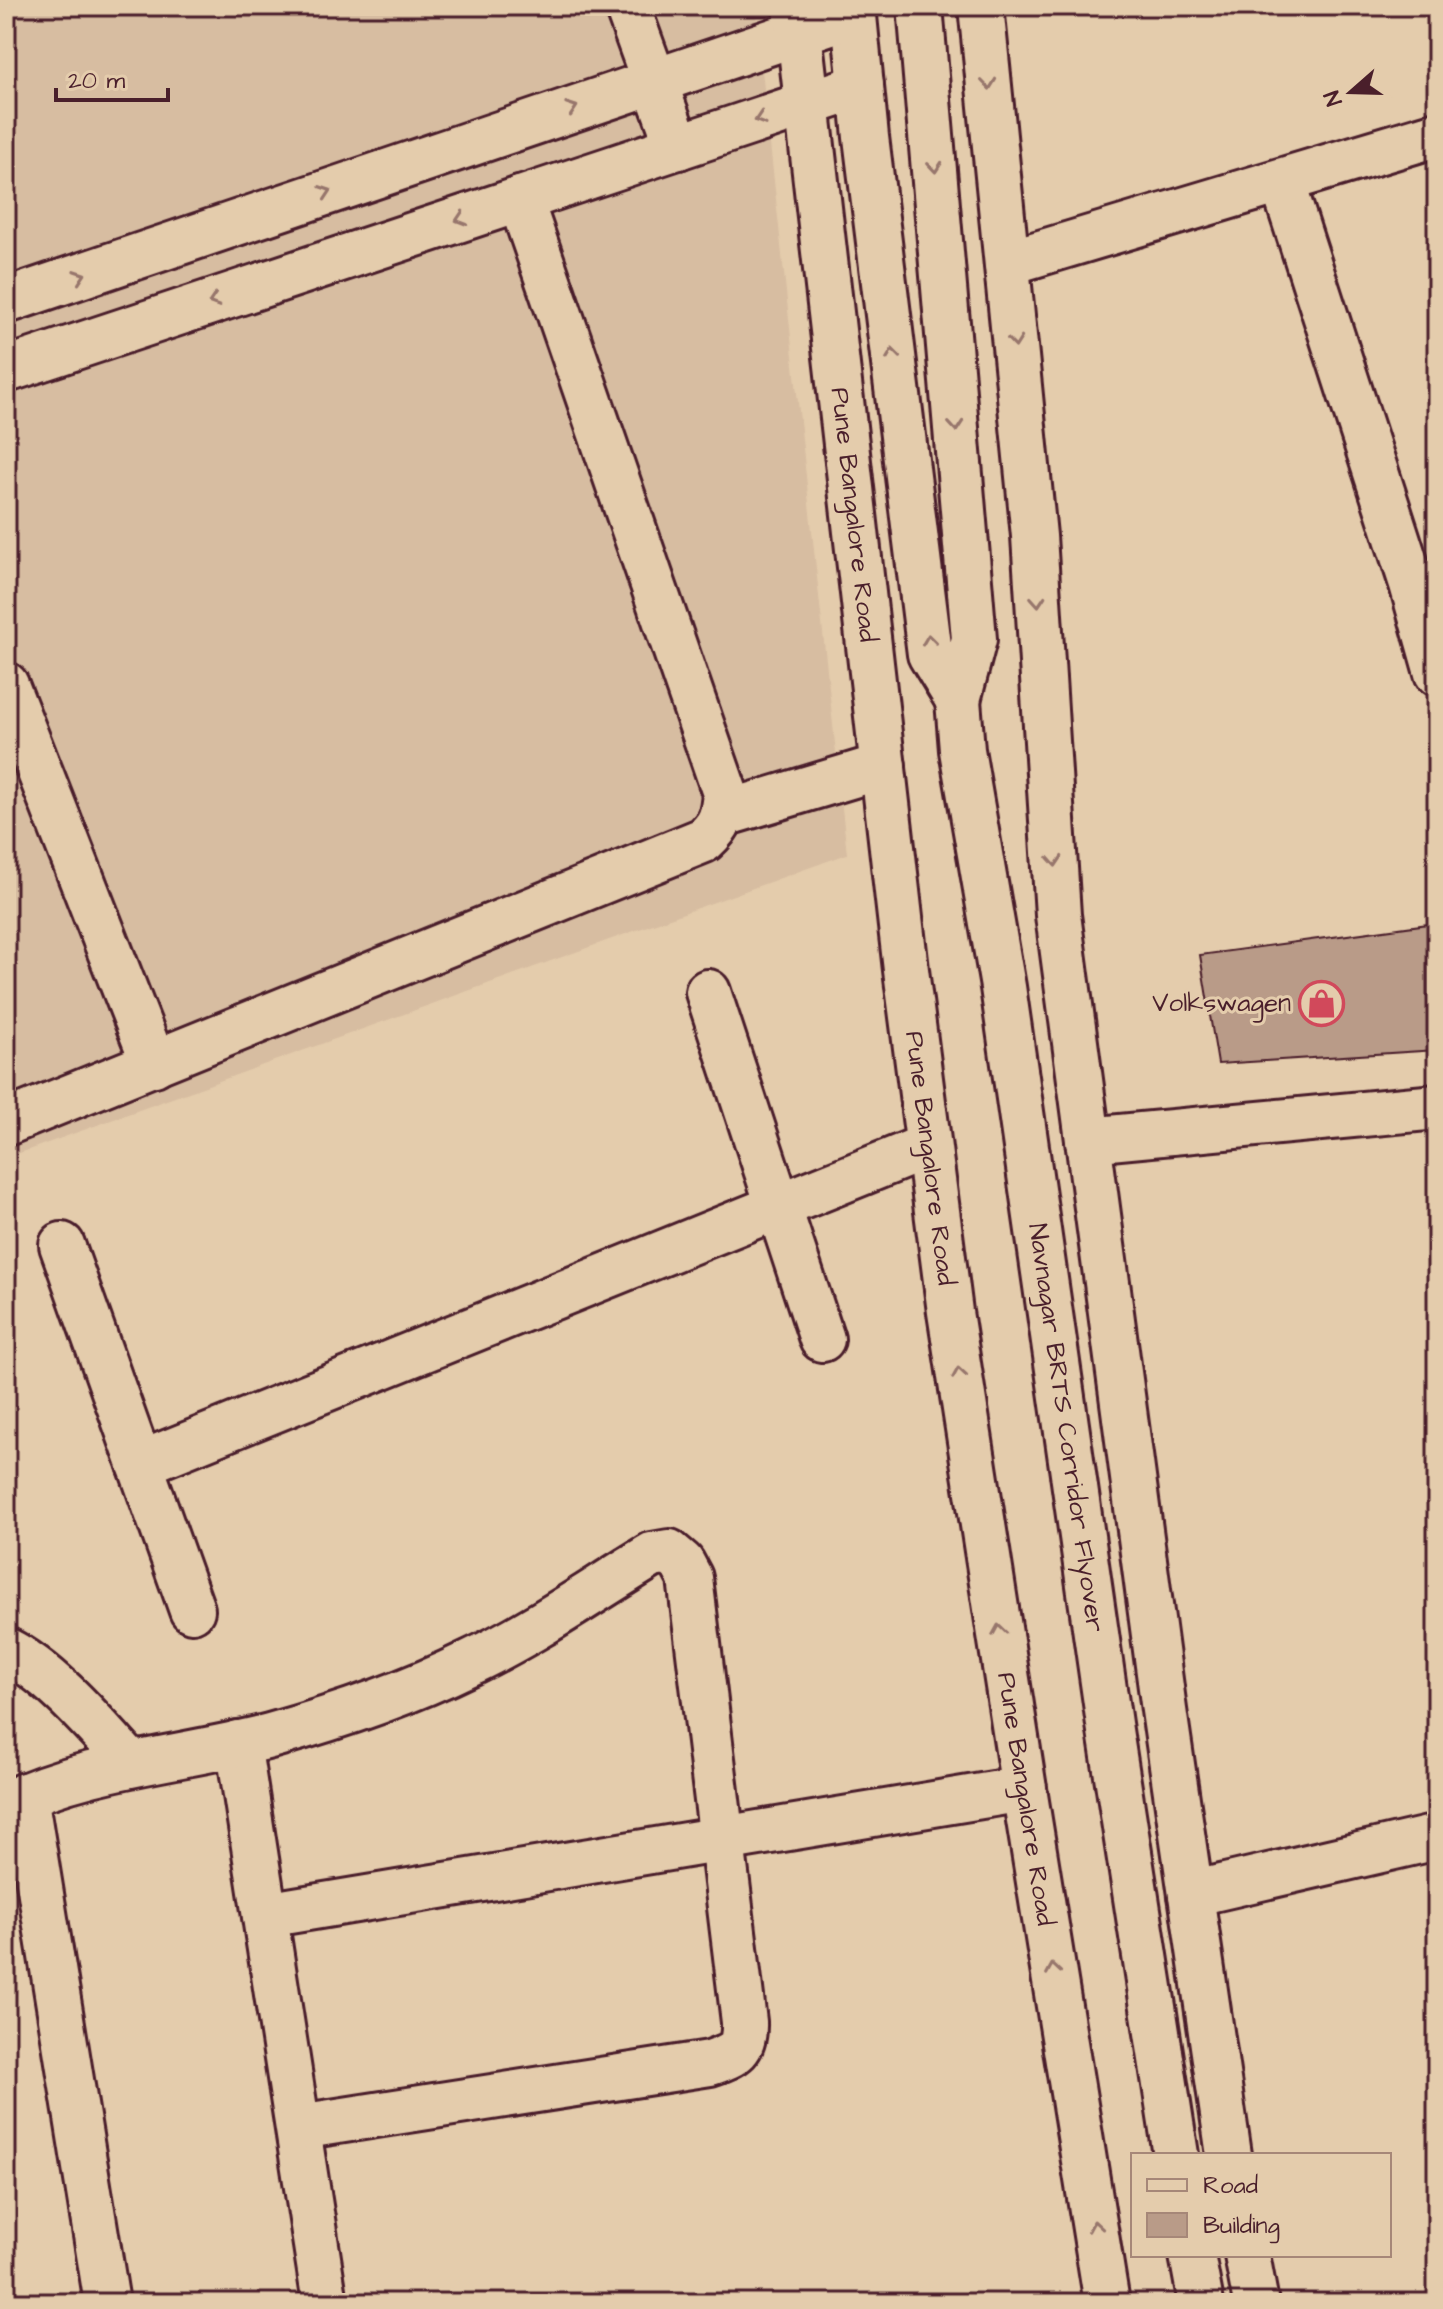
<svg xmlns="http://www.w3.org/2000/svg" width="1443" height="2309" font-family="'Architects Daughter',sans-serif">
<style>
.built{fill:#d7bda1}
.building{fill:#b99b88;stroke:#4a1f2b;stroke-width:2}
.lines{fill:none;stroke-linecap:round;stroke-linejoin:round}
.minor-casing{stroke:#4a1f2b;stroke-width:50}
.major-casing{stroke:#4a1f2b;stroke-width:50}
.minor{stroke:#e4ccac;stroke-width:44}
.major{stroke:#e4ccac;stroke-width:44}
.oneway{stroke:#97766c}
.labels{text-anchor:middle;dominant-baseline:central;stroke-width:6;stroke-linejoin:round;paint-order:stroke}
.street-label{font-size:26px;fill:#4a1f2b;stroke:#e4ccac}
.poi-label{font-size:26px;fill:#4a1f2b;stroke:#e4ccac;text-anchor:end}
</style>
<rect width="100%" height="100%" fill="#e4ccac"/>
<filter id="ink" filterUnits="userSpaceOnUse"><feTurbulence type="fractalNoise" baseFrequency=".0125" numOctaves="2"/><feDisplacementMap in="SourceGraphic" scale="16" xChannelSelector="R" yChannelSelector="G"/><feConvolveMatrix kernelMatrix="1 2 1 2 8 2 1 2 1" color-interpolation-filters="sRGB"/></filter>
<g filter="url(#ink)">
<polygon class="built" points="6,6 755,6 847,854 6,1158"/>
<polygon class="building" points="1436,923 1437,1050 1218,1064 1200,955"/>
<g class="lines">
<defs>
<g id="minor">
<polyline points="627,6 678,147"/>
<polyline points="853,6 866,137 930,654 958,700 974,639 920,6"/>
<polyline points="1282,181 1412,584 1437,673"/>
<polyline points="1007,263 1437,134"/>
<polyline points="6,301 833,21"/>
<polyline points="6,370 861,86"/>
<polyline points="6,685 154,1064"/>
<path id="s1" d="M958,700L962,750L1003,987L1109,1724L1176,2155"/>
<polyline points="723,816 730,812 883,766"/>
<polyline points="708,992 822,1339"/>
<path d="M6,1123L704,840C721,825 723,815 725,793L520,199"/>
<polyline points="1088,1140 1437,1107"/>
<polyline points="62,1245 192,1610"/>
<polyline points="140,1464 928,1146"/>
<path d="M6,1650C51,1672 96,1726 130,1763"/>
<polyline points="238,1743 325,2303"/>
<polyline points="25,1795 107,2303"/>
<path d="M6,1804C89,1764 182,1759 270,1736C338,1717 406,1694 469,1663C533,1633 591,1592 652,1555L669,1552L682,1563L690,1578L744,2022C745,2051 735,2054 710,2063L299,2127"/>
<polyline points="1191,1894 1437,1837"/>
<polyline points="265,1915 1024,1789"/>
<polyline points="1192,2255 1201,2303"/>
</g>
<g id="major">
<path id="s2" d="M796,6L906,970L950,1312L1024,1789L1107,2303"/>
<polyline points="981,6 1034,536 1058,915 1164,1710 1229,2155"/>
<polyline points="1247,2255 1256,2303"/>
</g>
</defs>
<use href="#minor" class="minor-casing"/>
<use href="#major" class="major-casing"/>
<use href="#minor" class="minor"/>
<use href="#major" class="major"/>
</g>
<defs><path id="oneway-chevron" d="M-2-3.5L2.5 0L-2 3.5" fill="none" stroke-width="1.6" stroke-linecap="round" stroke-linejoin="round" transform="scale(2)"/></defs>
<g class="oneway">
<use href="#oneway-chevron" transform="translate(989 84) rotate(84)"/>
<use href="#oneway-chevron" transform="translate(572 108) rotate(-19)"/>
<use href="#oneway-chevron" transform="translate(760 119) rotate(162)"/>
<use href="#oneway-chevron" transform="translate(935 167) rotate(85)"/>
<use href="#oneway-chevron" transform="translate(326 192) rotate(-19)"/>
<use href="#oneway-chevron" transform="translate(461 219) rotate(162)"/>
<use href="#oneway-chevron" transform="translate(80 276) rotate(-19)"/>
<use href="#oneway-chevron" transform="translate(214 301) rotate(162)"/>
<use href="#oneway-chevron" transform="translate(1015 342) rotate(84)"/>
<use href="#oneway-chevron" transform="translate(893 354) rotate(-97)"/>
<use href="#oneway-chevron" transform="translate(956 426) rotate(85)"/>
<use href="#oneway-chevron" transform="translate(1038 601) rotate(86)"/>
<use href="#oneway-chevron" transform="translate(929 640) rotate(-97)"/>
<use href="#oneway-chevron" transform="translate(1055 861) rotate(86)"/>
<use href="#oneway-chevron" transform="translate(959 1373) rotate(-99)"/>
<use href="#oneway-chevron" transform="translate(999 1630) rotate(-99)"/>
<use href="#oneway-chevron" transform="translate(1053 1969) rotate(-99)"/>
<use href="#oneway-chevron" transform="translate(1095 2226) rotate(-99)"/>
</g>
</g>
<defs>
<symbol id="shop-ring" viewBox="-11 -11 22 22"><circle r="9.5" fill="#e4ccac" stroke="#d1495b" stroke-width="1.5"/><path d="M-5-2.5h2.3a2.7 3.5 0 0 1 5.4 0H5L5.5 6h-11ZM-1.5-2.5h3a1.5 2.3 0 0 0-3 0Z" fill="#d1495b"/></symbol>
</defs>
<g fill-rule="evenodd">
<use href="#shop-ring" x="1296" y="978" width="51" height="51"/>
</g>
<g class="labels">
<g class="street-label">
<text stroke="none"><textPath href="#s2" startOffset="512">Pune Bangalore Road</textPath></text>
<text stroke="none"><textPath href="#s2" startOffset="1160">Pune Bangalore Road</textPath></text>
<text stroke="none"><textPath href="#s1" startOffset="736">Navnagar BRTS Corridor Flyover</textPath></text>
<text stroke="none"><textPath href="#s2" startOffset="1808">Pune Bangalore Road</textPath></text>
</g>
<g class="poi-label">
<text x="1291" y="1003">Volkswagen</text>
</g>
</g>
<rect width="1443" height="2309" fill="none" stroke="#e4ccac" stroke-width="32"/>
<rect x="16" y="16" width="1411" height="2277" fill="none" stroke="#4a1f2b" stroke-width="3" filter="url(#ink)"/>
<rect x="1131" y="2153" width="260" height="104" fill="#e4ccac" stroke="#a68778" stroke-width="2"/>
<rect x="1147" y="2179" width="40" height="12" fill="#e4ccac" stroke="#a68778" stroke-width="2"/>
<text x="1203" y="2193" font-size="24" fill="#4a1f2b">Road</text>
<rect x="1147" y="2213" width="40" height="24" fill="#b99b88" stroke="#a68778" stroke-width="2"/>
<text x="1203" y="2233" font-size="24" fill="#4a1f2b">Building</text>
<g transform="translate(1351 92) rotate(250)" stroke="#e4ccac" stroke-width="6" paint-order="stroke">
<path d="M0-6L14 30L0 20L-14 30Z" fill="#4a1f2b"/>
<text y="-12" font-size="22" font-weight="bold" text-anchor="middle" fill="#4a1f2b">N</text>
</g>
<path d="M56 88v12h112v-12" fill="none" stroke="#4a1f2b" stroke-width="4"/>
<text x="68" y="88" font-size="24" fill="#4a1f2b" stroke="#e4ccac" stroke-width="6" paint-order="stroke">20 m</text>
</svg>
